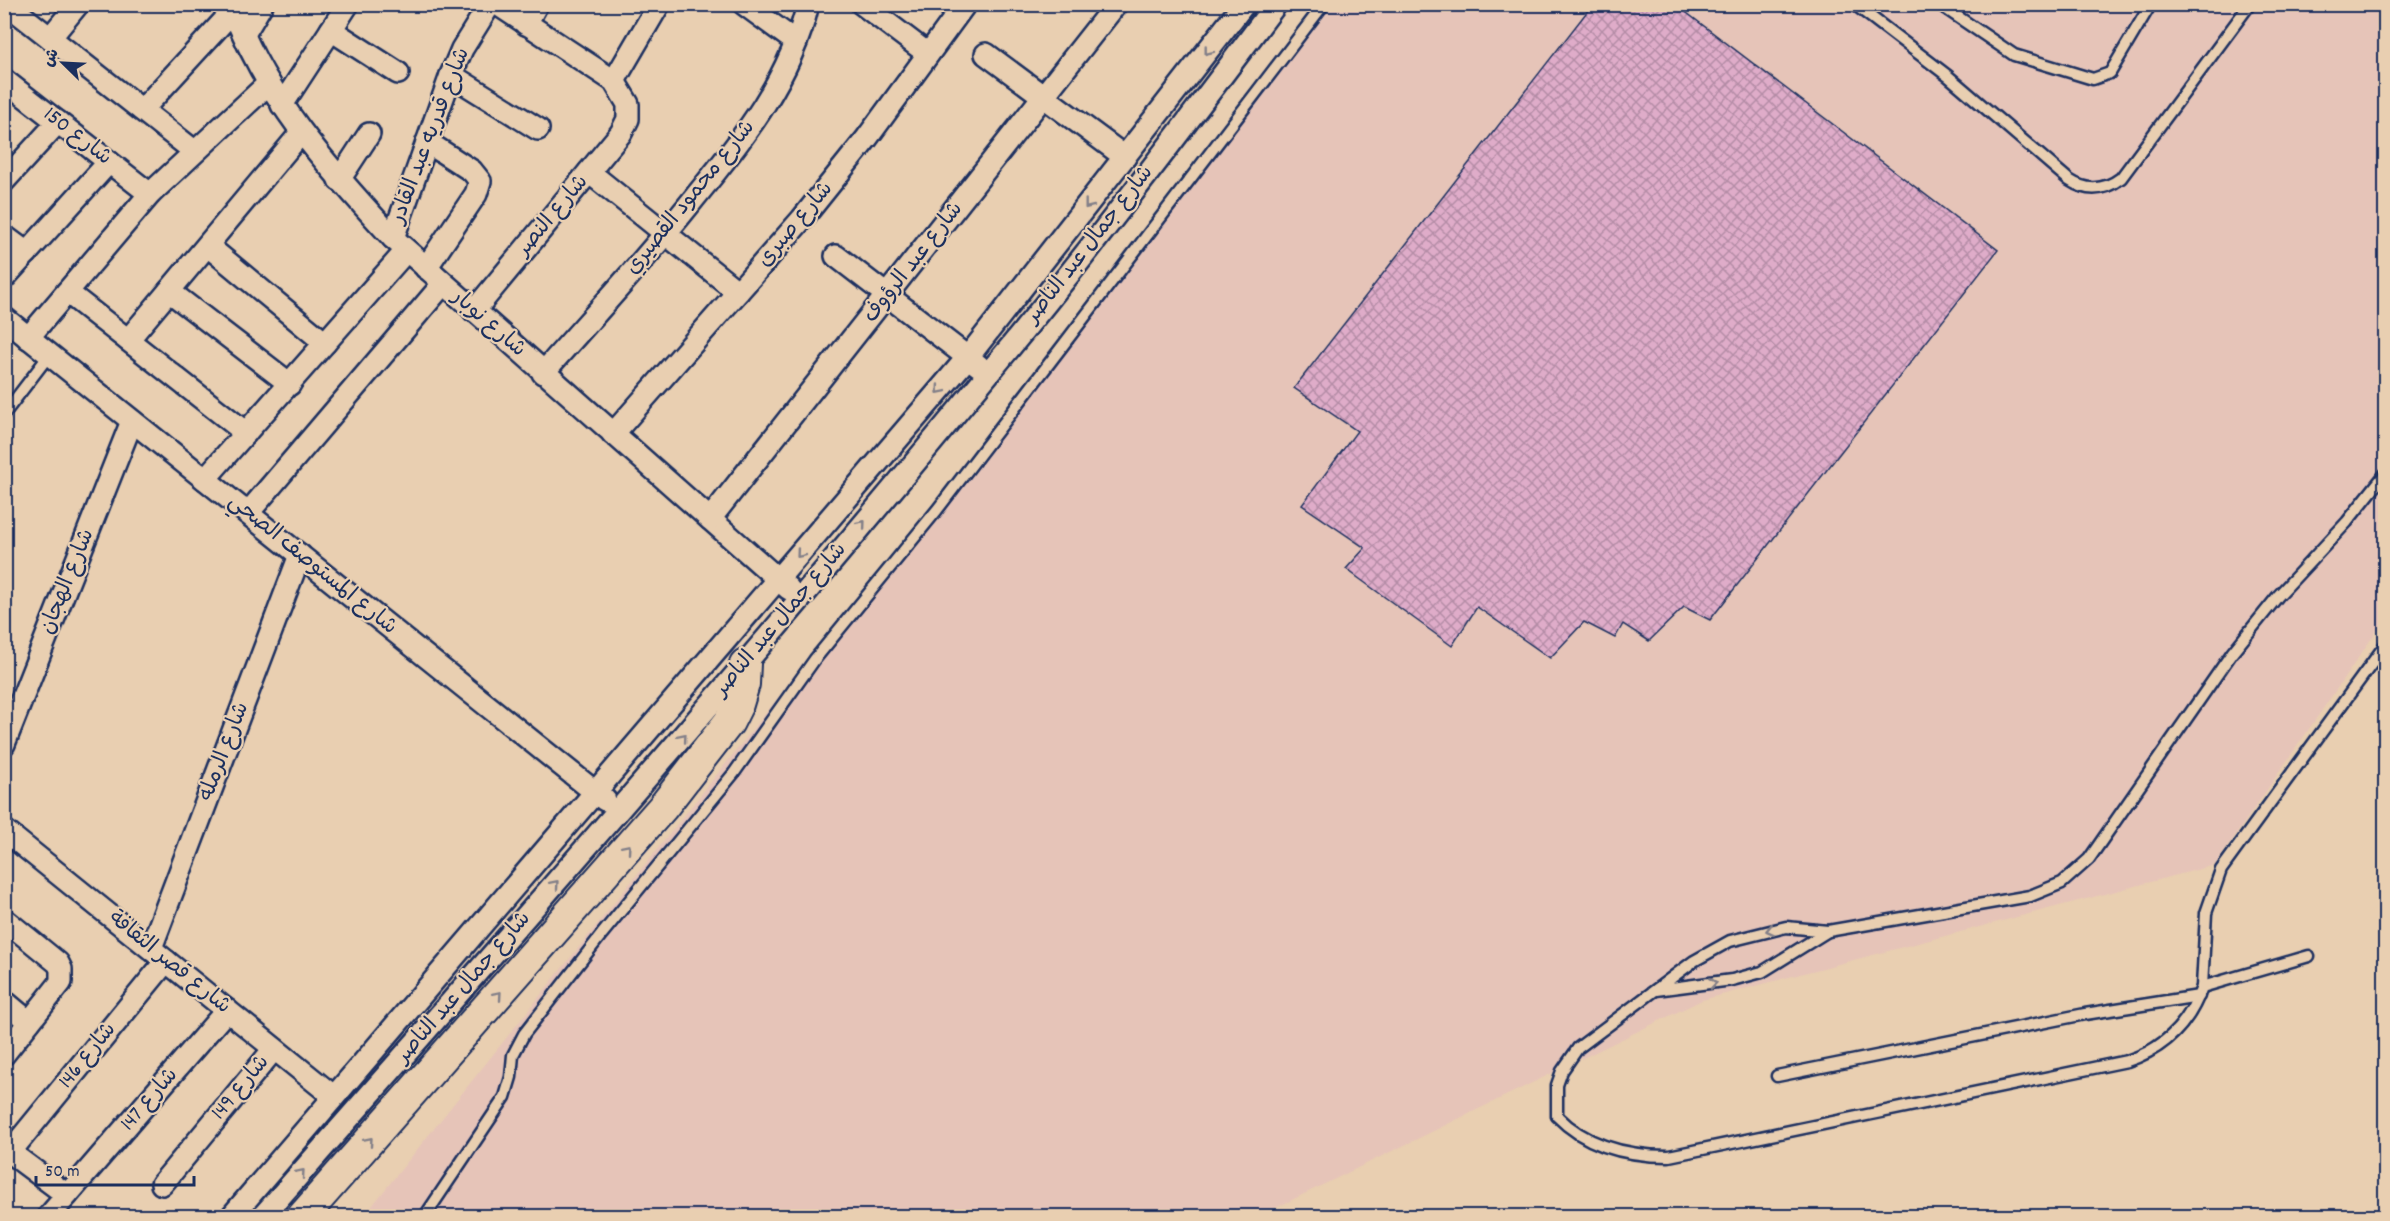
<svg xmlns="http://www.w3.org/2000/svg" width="2390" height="1221" font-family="Dekko,'Playpen Sans Arabic',sans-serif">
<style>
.built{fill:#e6c4b8}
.building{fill:url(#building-cross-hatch);stroke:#1b2f5e;stroke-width:1.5}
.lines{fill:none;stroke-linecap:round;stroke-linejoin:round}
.lane-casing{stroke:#1b2f5e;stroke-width:15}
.street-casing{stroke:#1b2f5e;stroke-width:26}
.secondary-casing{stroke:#1b2f5e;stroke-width:34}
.lane{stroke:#e9cfb1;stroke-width:10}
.street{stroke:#e9cfb1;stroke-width:21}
.secondary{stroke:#e9cfb1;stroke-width:30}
.oneway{stroke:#827f88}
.labels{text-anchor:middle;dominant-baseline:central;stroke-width:4.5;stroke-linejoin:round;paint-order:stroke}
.street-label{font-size:22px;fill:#1b2f5e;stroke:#e9cfb1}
</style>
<defs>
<pattern id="building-cross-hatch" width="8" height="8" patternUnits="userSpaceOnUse" patternTransform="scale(1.5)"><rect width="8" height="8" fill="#dfacc9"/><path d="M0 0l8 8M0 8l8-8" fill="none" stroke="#b48ca6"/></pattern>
</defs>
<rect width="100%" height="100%" fill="#e9cfb1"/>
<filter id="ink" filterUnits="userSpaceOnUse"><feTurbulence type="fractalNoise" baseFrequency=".0167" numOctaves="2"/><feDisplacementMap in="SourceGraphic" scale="12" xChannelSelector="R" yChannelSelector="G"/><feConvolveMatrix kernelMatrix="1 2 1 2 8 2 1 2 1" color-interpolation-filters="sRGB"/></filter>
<g filter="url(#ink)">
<polygon class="built" points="1332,5 2385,5 2385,619 2215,865 1702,1000 1259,1216 364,1216"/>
<polygon class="building" points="1593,4 1675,4 1998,250 1710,620 1684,607 1649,641 1623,624 1615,638 1584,622 1550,658 1477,607 1452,646 1346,569 1365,548 1302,505 1357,431 1294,388"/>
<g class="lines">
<defs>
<g id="lane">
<path d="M1854,4L1948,76L2069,180C2087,192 2104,191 2121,178L2250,4"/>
<polyline points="1939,4 2014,55 2093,79 2110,73 2151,4"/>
<polyline points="4,414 50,354"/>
<path d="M2386,473L2347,522L2278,596L2232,653L2089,859L2062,883L2030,896L1828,931L1786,927L1730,941L1694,961L1578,1048L1562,1071L1557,1085V1116C1586,1146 1628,1156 1669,1156L2127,1061C2164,1049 2189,1024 2202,987L2206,913L2221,870L2386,644"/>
<polyline points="2202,987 2309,956"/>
<polyline points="1656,990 1732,980 1762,972 1828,931"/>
<polyline points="1777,1076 2085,1014 2199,996"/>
<polyline points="425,1216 505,1097 511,1077 513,1055 524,1034 602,934 734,773 815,659 937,510 1324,4"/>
</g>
<g id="street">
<polyline points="7,4 194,151"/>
<path d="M231,4C264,96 328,168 393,238L789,589"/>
<polyline points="744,4 796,42"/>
<polyline points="862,4 928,54"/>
<polyline points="526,24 537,4"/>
<polyline points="331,30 398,73"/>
<polyline points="244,34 262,4"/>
<polyline points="50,38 78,4"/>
<polyline points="986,54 1125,157"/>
<polyline points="451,75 538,129"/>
<polyline points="4,80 150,194"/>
<polyline points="614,81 659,4"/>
<polyline points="282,105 348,4"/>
<polyline points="142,110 233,11"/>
<polyline points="589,172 738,292"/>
<polyline points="339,180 369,134"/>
<polyline points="4,181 58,122"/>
<polyline points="4,236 27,253"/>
<polyline points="393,238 451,75 462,49 490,4"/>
<polyline points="208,246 325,343"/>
<polyline points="836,256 979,366"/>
<polyline points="426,268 476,194 480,181 472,171 427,142"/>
<polyline points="4,278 109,162"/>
<polyline points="169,291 290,384"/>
<polyline points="67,292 246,433"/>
<polyline points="474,311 621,133 628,119 628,104 614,81 497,4"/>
<polyline points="4,318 605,800"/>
<polyline points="28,338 150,194 269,83"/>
<polyline points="128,340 301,133"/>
<path d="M543,373C595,314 648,257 696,196C743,139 791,78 808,4"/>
<polyline points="613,434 802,219 867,138 965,4"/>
<polyline points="205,479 406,251"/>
<polyline points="248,513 443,284"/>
<polyline points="710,519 1116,4"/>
<polyline points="4,744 132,421"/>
<polyline points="4,830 333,1096"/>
<polyline points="4,919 58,963 61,969 61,982 4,1054"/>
<polyline points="151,948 300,555"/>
<polyline points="4,1001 29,1022"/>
<polyline points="4,1148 67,1195"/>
<polyline points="10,1152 166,961"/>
<polyline points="162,1184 274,1049"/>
<polyline points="49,1216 227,1010"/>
<polyline points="232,1216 968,357 1244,4"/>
<path d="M263,1216C507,938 753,661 988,374C1088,254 1182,129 1276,4"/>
</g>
<polyline id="secondary" points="303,1216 663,807 729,722 738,704 744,684 745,664"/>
</defs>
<use href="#lane" class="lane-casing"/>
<use href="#street" class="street-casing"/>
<use href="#secondary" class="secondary-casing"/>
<use href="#lane" class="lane"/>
<use href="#street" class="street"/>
<use href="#secondary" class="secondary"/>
</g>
<defs><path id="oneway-chevron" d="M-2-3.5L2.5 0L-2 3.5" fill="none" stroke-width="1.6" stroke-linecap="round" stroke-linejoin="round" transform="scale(1.5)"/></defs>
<g class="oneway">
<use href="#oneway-chevron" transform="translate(1208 51) rotate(128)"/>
<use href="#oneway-chevron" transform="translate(1088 205) rotate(128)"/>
<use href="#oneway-chevron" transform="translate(940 390) rotate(130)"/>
<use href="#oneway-chevron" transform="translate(862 524) rotate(-50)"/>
<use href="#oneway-chevron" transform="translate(800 554) rotate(130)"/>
<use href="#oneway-chevron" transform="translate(683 737) rotate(-50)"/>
<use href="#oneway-chevron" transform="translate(627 848) rotate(-49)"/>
<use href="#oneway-chevron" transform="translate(555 884) rotate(-49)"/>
<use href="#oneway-chevron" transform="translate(1770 930) rotate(167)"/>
<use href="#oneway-chevron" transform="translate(1713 983) rotate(-9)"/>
<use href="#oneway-chevron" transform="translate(498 995) rotate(-49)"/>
<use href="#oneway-chevron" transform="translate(369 1141) rotate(-49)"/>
<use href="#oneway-chevron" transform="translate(301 1173) rotate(-49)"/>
</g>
</g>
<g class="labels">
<g class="street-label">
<text transform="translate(431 136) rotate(-69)">شارع قدريه عبد القادر</text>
<text transform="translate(77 137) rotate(38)">شارع 150</text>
<text transform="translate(691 198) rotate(-51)">شارع محمود القصيري</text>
<text transform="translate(553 216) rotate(-50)">شارع النصر</text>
<text transform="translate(796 225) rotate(-50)">شارع صبرى</text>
<text transform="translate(1090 245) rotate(-52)">شارع جمال عبد الناصر</text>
<text transform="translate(914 263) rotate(-52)">شارع عبد الرؤوف</text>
<text transform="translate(488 324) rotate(41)">شارع نوبار</text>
<text transform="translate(312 565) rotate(39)">شارع المستوصف الصحي</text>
<text transform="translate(68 582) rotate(-68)">شارع الهجان</text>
<text transform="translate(781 620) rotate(-50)">شارع جمال عبد الناصر</text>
<text transform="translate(225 752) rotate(-69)">شارع الرمله</text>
<text transform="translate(169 963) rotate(39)">شارع قصر الثقافة</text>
<text transform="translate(464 988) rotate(-49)">شارع جمال عبد الناصر</text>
<text transform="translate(88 1056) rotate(-51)">شارع 146</text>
<text transform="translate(241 1088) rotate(-50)">شارع 149</text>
<text transform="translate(150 1100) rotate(-49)">شارع 147</text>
</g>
</g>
<rect width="2390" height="1221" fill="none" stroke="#e9cfb1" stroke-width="24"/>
<rect x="12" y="12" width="2366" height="1197" fill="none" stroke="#1b2f5e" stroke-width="2" filter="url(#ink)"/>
<g transform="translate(63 63) rotate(294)" stroke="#e9cfb1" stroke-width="4.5" paint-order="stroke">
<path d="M0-4.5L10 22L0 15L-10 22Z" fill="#1b2f5e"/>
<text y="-9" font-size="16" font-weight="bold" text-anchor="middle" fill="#1b2f5e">ش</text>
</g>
<path d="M36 1176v9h158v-9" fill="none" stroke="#1b2f5e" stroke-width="3"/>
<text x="45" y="1176" font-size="18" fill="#1b2f5e" stroke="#e9cfb1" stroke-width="4.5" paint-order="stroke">50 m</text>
</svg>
